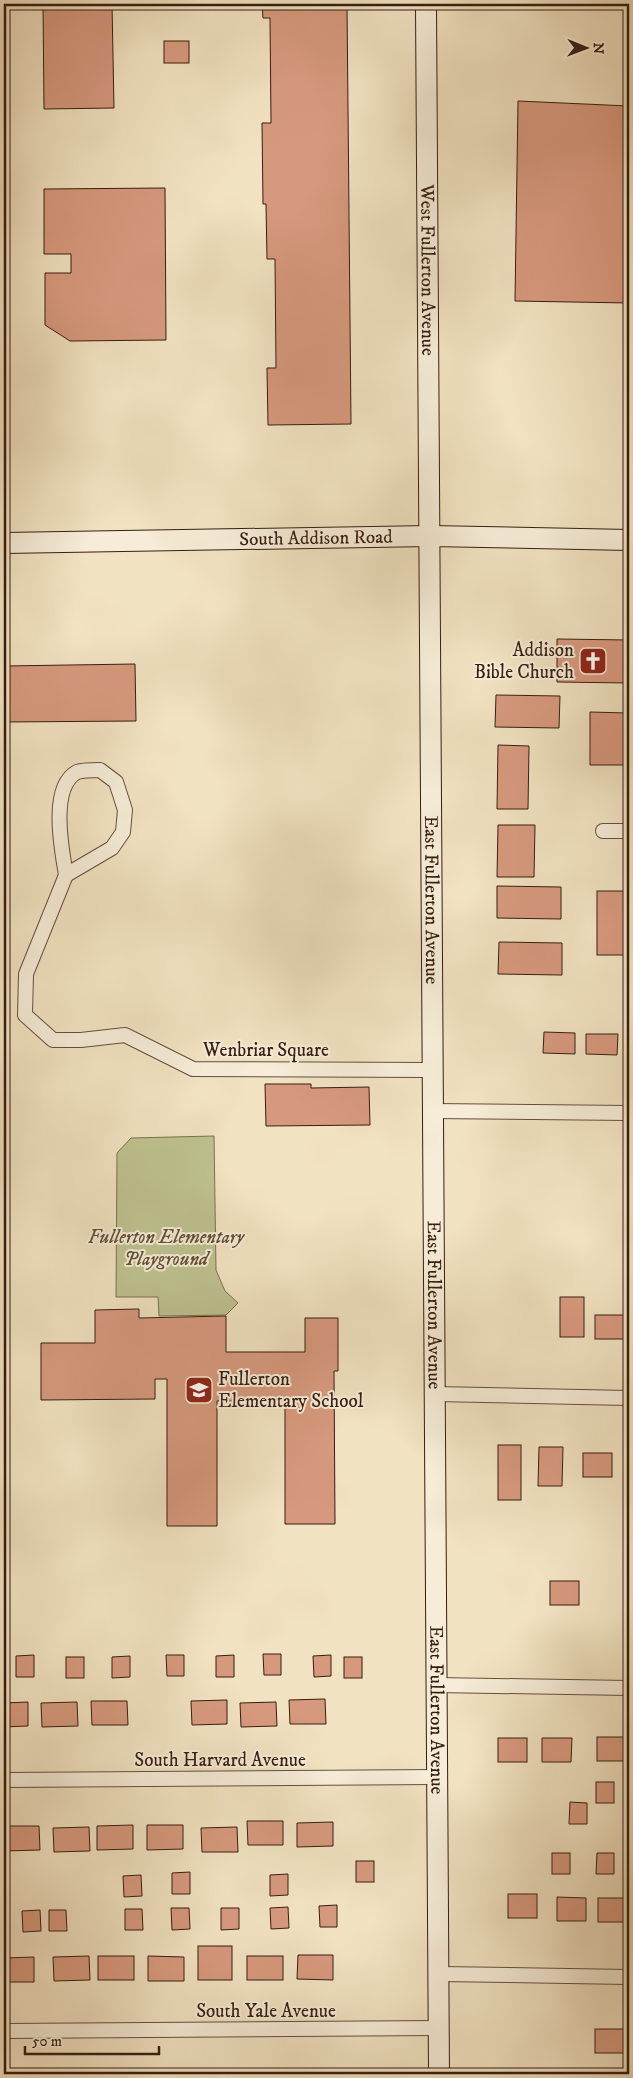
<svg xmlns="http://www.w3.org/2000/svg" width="633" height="2078" font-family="'IM FELL DW Pica',serif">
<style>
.green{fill:#bec290;stroke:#7a7050}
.building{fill:#d7997e;stroke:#371d11}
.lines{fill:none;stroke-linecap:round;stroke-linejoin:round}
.street-casing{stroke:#664e3d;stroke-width:16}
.secondary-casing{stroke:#371d11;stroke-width:22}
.street{stroke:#f6ecd7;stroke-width:14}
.secondary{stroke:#f6ecd7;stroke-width:20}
.labels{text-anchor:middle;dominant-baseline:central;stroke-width:4;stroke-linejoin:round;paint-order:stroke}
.street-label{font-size:19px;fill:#371d11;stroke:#f6ecd7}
.poi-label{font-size:19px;fill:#371d11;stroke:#f6ecd7;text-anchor:end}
.park-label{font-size:19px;font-style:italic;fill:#604f37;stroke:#f6ecd7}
</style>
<rect width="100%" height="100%" fill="#f1e2c1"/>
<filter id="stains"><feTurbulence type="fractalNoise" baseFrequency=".004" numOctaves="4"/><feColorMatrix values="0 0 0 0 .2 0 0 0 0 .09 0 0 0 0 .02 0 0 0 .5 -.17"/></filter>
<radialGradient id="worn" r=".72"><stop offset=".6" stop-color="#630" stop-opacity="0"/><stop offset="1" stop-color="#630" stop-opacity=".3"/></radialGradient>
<polygon class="green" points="214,1136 216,1270 225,1291 238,1303 226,1315 159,1316 158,1297 116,1297 117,1153 131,1138"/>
<g class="building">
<polygon points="43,4 112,4 114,108 44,109"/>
<polygon points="262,4 347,4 351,424 268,425 267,368 276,368 275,259 267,259 266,204 263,204 262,123 271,123 270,18 263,18"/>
<rect x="164" y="41" width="25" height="22"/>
<polygon points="518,101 629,106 629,303 515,301"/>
<polygon points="165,188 166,340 70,341 45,325 45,273 71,273 71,254 44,254 44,189"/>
<polygon points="557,639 629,640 629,683 557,682"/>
<polygon points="135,664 136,721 4,722 4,666"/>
<polygon points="496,695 560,696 559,728 495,727"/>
<polygon points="590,712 628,713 628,765 590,765"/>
<polygon points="498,745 529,746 528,809 497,809"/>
<polygon points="498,825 535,825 534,877 497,877"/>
<polygon points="497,886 561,887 561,919 497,918"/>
<rect x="597" y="891" width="31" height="64"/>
<polygon points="499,942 562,943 562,975 498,974"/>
<polygon points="544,1032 575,1033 575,1054 543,1053"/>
<polygon points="586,1034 618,1034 617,1055 586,1054"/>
<polygon points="265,1084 311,1084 311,1088 369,1087 370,1125 266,1126"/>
<rect x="560" y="1297" width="24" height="40"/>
<polygon points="139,1309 139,1318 226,1316 226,1352 305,1352 305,1318 338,1318 338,1371 334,1371 335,1524 285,1524 285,1401 217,1401 217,1526 167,1526 167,1379 155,1379 155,1399 41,1400 41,1343 95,1343 95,1310"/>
<rect x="595" y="1315" width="29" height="24"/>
<rect x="498" y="1445" width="23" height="55"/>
<polygon points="539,1447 563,1447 562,1486 538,1486"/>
<rect x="583" y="1453" width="29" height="24"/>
<rect x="550" y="1581" width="29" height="24"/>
<polygon points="263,1654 281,1654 281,1675 264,1675"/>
<polygon points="34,1655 34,1677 16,1677 16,1656"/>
<polygon points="166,1655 184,1655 184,1676 167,1676"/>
<polygon points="234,1655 234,1677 216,1677 216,1656"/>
<polygon points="331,1655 331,1676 314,1677 313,1656"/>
<polygon points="130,1656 130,1677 112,1678 112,1657"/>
<rect x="66" y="1657" width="18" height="21"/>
<rect x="344" y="1657" width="18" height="21"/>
<polygon points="325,1699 326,1724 290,1724 289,1700"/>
<polygon points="227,1700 227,1724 192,1725 191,1701"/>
<polygon points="91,1701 127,1701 128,1725 92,1725"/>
<polygon points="28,1702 28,1726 4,1727 4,1703"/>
<polygon points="77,1702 78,1726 42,1727 41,1703"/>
<polygon points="276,1702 277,1726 241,1727 240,1703"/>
<rect x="597" y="1737" width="29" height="24"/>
<rect x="498" y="1738" width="29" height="24"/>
<polygon points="542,1738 572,1738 571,1762 542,1762"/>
<rect x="596" y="1782" width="18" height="21"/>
<polygon points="570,1802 587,1803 587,1824 569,1824"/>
<polygon points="247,1821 283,1821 283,1845 248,1845"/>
<polygon points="333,1822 333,1846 297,1847 297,1823"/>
<polygon points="133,1825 133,1849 97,1850 97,1826"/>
<polygon points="147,1825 183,1825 183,1849 147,1850"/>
<polygon points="4,1826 39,1826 40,1850 4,1851"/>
<polygon points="89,1827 90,1851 54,1852 53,1828"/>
<polygon points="237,1827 238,1852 202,1852 201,1828"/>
<rect x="552" y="1853" width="18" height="21"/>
<polygon points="597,1853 614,1853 614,1874 596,1874"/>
<rect x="356" y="1861" width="18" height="21"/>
<polygon points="190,1872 190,1894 172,1894 172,1873"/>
<polygon points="288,1874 288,1895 270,1896 270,1875"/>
<polygon points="141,1875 142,1896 124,1897 123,1876"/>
<rect x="508" y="1894" width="29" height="24"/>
<polygon points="557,1897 586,1898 586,1921 557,1921"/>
<rect x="598" y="1898" width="29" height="24"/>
<polygon points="337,1905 337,1927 320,1927 319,1906"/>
<polygon points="288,1907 289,1928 271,1929 270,1908"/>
<polygon points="171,1908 189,1908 190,1929 172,1930"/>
<polygon points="221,1908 239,1908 239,1929 221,1930"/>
<polygon points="125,1909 142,1909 143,1930 125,1930"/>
<polygon points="40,1910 41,1931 23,1932 22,1911"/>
<polygon points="49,1910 66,1910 67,1931 49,1931"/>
<rect x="198" y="1946" width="34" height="34"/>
<polygon points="298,1955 333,1955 333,1980 297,1979"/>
<polygon points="89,1956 90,1980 54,1981 53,1957"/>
<rect x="98" y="1956" width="36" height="24"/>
<polygon points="148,1956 184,1957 184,1981 148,1981"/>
<rect x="247" y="1956" width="36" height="24"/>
<polygon points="34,1957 34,1982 4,1982 4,1958"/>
<rect x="595" y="2029" width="32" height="24"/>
</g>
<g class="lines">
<defs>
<g id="street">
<path d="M100,770L116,782L125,810L123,832L112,848L66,875C62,851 49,787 77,772C83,770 93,770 100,770Z"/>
<polyline points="603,831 629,831"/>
<polyline points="66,875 26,974 25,1015 53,1040 81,1040 125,1035 193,1069 432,1070"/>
<polyline points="433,1111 629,1113"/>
<polyline points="435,1394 629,1398"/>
<polyline points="436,1685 629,1688"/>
<polyline points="4,1780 437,1777"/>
<polyline points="439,1974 629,1977"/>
<polyline points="4,2031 439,2028"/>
</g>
<g id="secondary">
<path id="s1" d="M426,4L439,2074"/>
<path id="s2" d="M4,543L430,536L629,540"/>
</g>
</defs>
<use href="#street" class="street-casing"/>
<use href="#secondary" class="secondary-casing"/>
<use href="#street" class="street"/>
<use href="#secondary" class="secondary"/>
</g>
<defs>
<symbol id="church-square" viewBox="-11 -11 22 22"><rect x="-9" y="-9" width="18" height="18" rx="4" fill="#8f2418" stroke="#f6ecd7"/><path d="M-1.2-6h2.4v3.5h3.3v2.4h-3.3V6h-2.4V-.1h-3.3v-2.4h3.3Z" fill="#fff"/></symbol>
<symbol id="school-square" viewBox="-11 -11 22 22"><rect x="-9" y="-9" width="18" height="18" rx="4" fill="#8f2418" stroke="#f6ecd7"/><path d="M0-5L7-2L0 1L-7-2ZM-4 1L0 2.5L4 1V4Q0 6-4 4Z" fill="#fff"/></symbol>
</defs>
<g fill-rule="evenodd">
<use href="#church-square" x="577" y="645" width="32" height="32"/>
<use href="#school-square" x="183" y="1374" width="32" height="32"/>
</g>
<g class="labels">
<g class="street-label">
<text stroke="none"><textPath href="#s1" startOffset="266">West Fullerton Avenue</textPath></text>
<text stroke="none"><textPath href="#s2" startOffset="312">South Addison Road</textPath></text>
<text stroke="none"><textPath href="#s1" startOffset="896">East Fullerton Avenue</textPath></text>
<text x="266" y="1050">Wenbriar Square</text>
<text stroke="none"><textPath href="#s1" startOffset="1301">East Fullerton Avenue</textPath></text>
<text stroke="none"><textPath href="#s1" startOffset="1706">East Fullerton Avenue</textPath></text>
<text x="220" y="1760">South Harvard Avenue</text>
<text x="266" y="2011">South Yale Avenue</text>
</g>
<g class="poi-label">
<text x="574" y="650">Addison<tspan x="574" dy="22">Bible Church</tspan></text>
<text x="218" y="1379" text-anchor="start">Fullerton<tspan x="218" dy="22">Elementary School</tspan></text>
</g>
<g class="park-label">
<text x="166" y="1237">Fullerton Elementary<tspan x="166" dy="22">Playground</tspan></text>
</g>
</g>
<rect width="633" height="2078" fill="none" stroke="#f1e2c1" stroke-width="20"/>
<rect x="5" y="5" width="623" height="2068" fill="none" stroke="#371d11" stroke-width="2.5"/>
<rect x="10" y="10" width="613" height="2058" fill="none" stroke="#371d11"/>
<g transform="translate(586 48) rotate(91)" stroke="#f6ecd7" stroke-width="4" paint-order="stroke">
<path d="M0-4L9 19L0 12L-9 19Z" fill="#371d11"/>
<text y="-8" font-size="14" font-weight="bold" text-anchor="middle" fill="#371d11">N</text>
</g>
<path d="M25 2046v8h134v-8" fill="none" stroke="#371d11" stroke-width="2.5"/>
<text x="32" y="2046" font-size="15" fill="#371d11" stroke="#f6ecd7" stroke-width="4" paint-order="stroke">50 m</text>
<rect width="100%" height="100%" filter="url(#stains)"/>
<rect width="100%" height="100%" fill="url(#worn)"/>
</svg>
